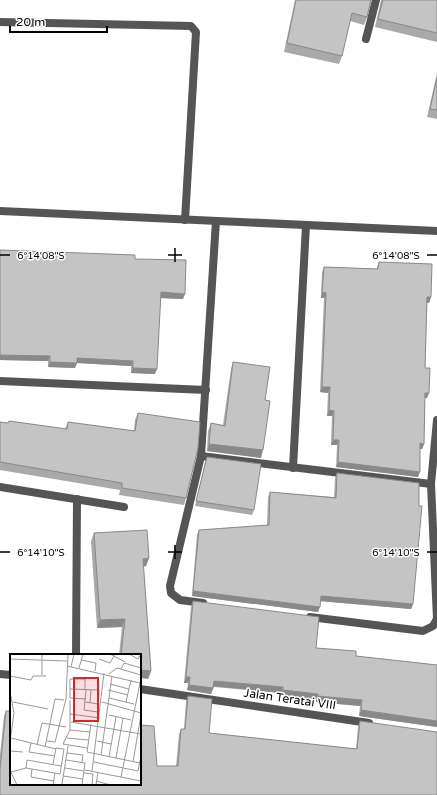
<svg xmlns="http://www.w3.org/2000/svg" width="437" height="795" font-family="'Varela Round',sans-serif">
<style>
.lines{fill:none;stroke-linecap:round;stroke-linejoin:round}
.street{stroke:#555;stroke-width:8}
.wall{fill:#a9a9a9}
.shaded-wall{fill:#898989}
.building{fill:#c4c4c4;stroke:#898989}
.ticks{fill:none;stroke:#000;stroke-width:1.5}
.labels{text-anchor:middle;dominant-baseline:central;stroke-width:3;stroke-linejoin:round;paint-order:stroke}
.street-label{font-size:12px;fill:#000;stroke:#fff}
.inset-road{fill:none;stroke:#999;stroke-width:1}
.view{fill:#d62828;fill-opacity:0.15;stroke:#d62828;stroke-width:2}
.inset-edge{fill:none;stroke:#000;stroke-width:2}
.ticks-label{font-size:10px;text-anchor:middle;fill:#000;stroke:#fff;stroke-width:3;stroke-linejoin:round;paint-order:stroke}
</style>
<rect width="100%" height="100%" fill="#fff"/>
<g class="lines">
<g class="street">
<polyline points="0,22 191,26 196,32 185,220"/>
<polyline points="366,39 376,0"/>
<polyline points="0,211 437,231"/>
<polyline points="0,381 206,390"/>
<polyline points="437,420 431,484 437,619"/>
<polyline points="201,456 431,484"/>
<polyline points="293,468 306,225"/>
<polyline points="0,487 124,507"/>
<polyline points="203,603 180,600 171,593 170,586 201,456 216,221"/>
<polyline points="310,617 423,631 433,626 437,619"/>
<polyline points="76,655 77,499"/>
<polyline points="0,674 11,675"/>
<polyline points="140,689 369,723"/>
</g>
</g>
<g class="wall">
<polygon points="295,0 371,0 367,17 364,25 350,21 342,56 339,64 284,52"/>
<polygon points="381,0 437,0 437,42 375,27"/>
<polygon points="437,73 437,119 427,117"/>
<polygon points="0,250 135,259 183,299 161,298 155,374 131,373 131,366 77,363 75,368 48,367 48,361 0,360"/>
<polygon points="379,262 431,297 429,303 427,303 425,368 427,398 425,398 424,444 422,449 420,449 418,477 336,467 337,445 331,445 332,416 327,416 328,393 320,392 324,298 321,298 322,272 324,267 377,269 377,267"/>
<polygon points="233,362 265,400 261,458 207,451 208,431 211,423 223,425 231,369"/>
<polygon points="138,413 186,498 184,505 119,495 120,490 0,470 0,422 8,423 9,421 65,429 68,422 134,431 135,420"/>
<polygon points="207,457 254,510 252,515 195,506 205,462"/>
<polygon points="337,473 413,604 411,609 320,601 318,612 192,596 197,534 199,530 267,525 268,497 270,492 334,497 335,478"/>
<polygon points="94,533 149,558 146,566 143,567 151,671 148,679 140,655 119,655 122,627 97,628 91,541"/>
<polygon points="193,601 316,648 356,656 437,665 437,727 359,716 360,706 316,702 316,699 281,696 281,693 214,687 211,694 187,690 188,683 184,683 191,607"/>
<polygon points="188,696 209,733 356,749 358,727 360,721 437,795 0,795 0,755 4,716 6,711 157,766 176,766 179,734 181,729 184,729 186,701"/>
</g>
<g class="shaded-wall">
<polygon points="161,292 185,294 183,299 159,298"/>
<polygon points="322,292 326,293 324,298 321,298"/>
<polygon points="427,297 431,297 429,303 425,302"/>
<polygon points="0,355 50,356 48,361 0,360"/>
<polygon points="77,358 133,361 131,366 77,363 75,368 48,367 50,362"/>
<polygon points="133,368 157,369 155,374 131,373"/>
<polygon points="322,387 330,387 328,393 320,392"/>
<polygon points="425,393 429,393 427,398 423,398"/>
<polygon points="329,410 334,411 332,416 327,416"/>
<polygon points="333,440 339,440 337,445 331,445"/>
<polygon points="420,443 424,444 422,449 418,449"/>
<polygon points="209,444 263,450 261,458 207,451"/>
<polygon points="338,462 420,472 418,477 336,467"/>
<polygon points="149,558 146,566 140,567 143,559"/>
<polygon points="193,591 320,607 318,612 192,596"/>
<polygon points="321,596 413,604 411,609 319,601"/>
<polygon points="125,619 122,627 97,628 100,620"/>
<polygon points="140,670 151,671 148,679 140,678"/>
<polygon points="186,677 190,677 188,683 184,683"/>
<polygon points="214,681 283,687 281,693 212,686"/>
<polygon points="189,685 213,688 211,694 187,690"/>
<polygon points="283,690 318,694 316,699 281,696"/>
<polygon points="318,696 362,700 360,706 316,702"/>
<polygon points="361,710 437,721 437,727 359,716"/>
</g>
<g class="building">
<polygon points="296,0 371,0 367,17 352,13 342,56 287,43"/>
<polygon points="383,0 437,0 437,33 378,19"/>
<polygon points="437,78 437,110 430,109"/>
<polygon points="0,250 135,255 135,259 186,260 185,294 161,292 157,369 133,368 133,361 77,358 77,363 50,362 50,356 0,355"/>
<polygon points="379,262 432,264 431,297 427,297 425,368 430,368 429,393 425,393 424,444 420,443 420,472 338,462 339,440 333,440 334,411 329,410 330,387 322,387 326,293 322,292 324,267 378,269"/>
<polygon points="233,362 270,367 265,400 270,401 263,450 209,444 211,423 225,426"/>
<polygon points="138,413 200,422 198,448 186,498 122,488 122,483 0,462 0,422 8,423 9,421 67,429 68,422 135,431"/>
<polygon points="207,457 261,464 254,510 196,501"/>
<polygon points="337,473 419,483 419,506 422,506 413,604 321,596 320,607 193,591 199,530 269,525 270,492 336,498"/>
<polygon points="147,530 149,558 143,559 151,671 140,670 140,655 121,655 125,619 100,620 94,533"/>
<polygon points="193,601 319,617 316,648 356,651 356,656 437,665 437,721 361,710 362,700 318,696 318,694 283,690 283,687 214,681 213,688 189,685 190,677 186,677"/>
<polygon points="188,696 212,699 209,733 357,749 360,721 437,732 437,795 0,795 0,769 6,711 11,711 11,784 140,784 140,725 154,726 157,766 178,766 181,729 185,729"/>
</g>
<path class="ticks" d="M175,248V262M0,255H10M168,255H182M427,255H437M175,545V559M0,552H10M168,552H182M427,552H437"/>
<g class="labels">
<g class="street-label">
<text transform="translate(290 699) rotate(8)">Jalan Teratai VIII</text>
</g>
</g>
<g transform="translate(10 654)">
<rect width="131" height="131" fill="#fff"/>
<path class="inset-road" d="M100,0L115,8M119,0L128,5L131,0M0,5L57,7M89,5L100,9L105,0M71,6L86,9L85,17M57,12L130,29M61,13L64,0M69,14L73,0M111,15L114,9L131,14M99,20L107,14L131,21M32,21V0M0,22L21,26L23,22H36M100,30L119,35M60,35L89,36L88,58L74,56L76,36M75,35V25H60V44L76,45M98,36L118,41M0,38L4,59L0,87M99,44L124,50M60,46V76L53,90L77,94M3,48L38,55M75,48L88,50M92,48L131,59M116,48L121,26M80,49L81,36M60,60L90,64M99,61L121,66M61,68L131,80M81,70L77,98L130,109M60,76L80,78M1,84L46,95M57,84L78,86M37,87L45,88L56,45L58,0M87,87L101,90M21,89L19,98L45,102M27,91L32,69L56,73M35,93L45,45L54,46M0,97L13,98M57,99L73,101L72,108M91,101L102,22M99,103L106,63M106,104L113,64M56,106L75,109L72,131M84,108L128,117L131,101M123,108L131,61M16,114L50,120L54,95L46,94L43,110M55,114L74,117M22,115L21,123L44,127M0,116L7,131M75,116L131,127M82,117L94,19M1,118L16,114L17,106L51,112M74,119L83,120L82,131M53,122L73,125M111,123L131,24M86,127L101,131M52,130L58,92M43,131L45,119M86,131L88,118"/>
<path class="view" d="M64,24H88V67H64Z"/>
<rect width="131" height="131" class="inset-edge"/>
</g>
<g class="ticks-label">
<text x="41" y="259">6°14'08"S</text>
<text x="396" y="259">6°14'08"S</text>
<text x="41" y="556">6°14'10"S</text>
<text x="396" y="556">6°14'10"S</text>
</g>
<path d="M10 26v6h97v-6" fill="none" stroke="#000000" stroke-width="2"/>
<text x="16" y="26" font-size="12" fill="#000000" stroke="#ffffff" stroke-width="3" paint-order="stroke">20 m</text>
</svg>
